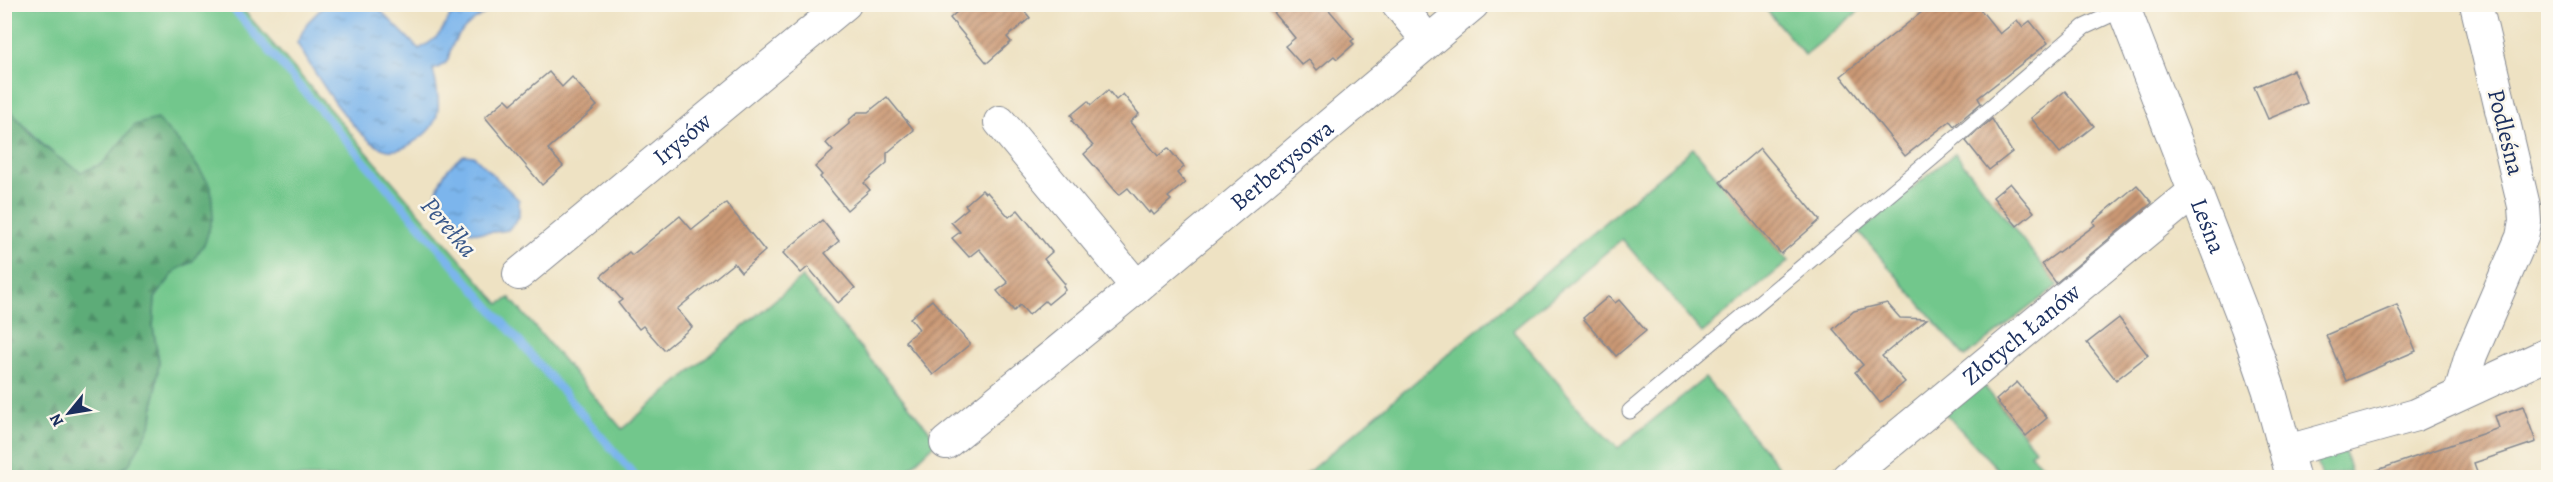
<svg xmlns="http://www.w3.org/2000/svg" width="2553" height="482" font-family="Alegreya,serif">
<style>
.grass{fill:#72c78c;stroke:#467b75;stroke-width:1.5}
.forest{fill:url(#forest-firs);stroke:#3c6e6b;stroke-width:1.5}
.water{fill:url(#water-ripples);stroke:#4b72a5;stroke-width:1.5}
.lines{fill:none;stroke-linecap:round;stroke-linejoin:round}
.stream{stroke:#7bb5ec;stroke-width:8}
.building{fill:url(#building-hatch)}
.service-casing{stroke:#848890;stroke-width:17}
.minor-casing{stroke:#848890;stroke-width:34}
.tertiary-casing{stroke:#848890;stroke-width:35}
.service{stroke:#fff;stroke-width:15}
.minor{stroke:#fff;stroke-width:32}
.tertiary{stroke:#fff;stroke-width:33}
.labels{text-anchor:middle;dominant-baseline:central;stroke-width:5;stroke-linejoin:round;paint-order:stroke}
.street-label{font-size:24px;fill:#1b2f5e;stroke:#fbf7ec}
.water-label{font-size:26px;font-style:italic;fill:#385789;stroke:#fbf7ec}
</style>
<defs>
<pattern id="forest-firs" width="22" height="20" patternUnits="userSpaceOnUse" patternTransform="scale(1.5)"><rect width="22" height="20" fill="#5dac78"/><path d="M5 1l3.5 6h-7zM16 11l3.5 6h-7z" fill="#4c8c66"/></pattern>
<pattern id="water-ripples" width="26" height="14" patternUnits="userSpaceOnUse" patternTransform="scale(1.5)"><rect width="26" height="14" fill="#7bb5ec"/><path d="M2 4q2-2 4 0t4 0M15 11q2-2 4 0t4 0" fill="none" stroke="#6494c2"/></pattern>
<pattern id="building-hatch" width="6" height="6" patternUnits="userSpaceOnUse" patternTransform="scale(1.5)"><rect width="6" height="6" fill="#cb9975"/><path d="M-1 1l2-2M0 6l6-6M5 7l2-2" fill="none" stroke="#a47d63"/></pattern>
</defs>
<rect width="100%" height="100%" fill="#fbf7ec"/>
<filter id="ink" filterUnits="userSpaceOnUse"><feTurbulence type="fractalNoise" baseFrequency=".0167" numOctaves="2"/><feDisplacementMap in="SourceGraphic" scale="12" xChannelSelector="R" yChannelSelector="G"/><feConvolveMatrix kernelMatrix="1 2 1 2 8 2 1 2 1" color-interpolation-filters="sRGB"/></filter>
<filter id="wash" filterUnits="userSpaceOnUse"><feTurbulence type="fractalNoise" baseFrequency=".008" numOctaves="4" result="noise"/><feDisplacementMap in="SourceGraphic" scale="24" xChannelSelector="R" yChannelSelector="G"/><feGaussianBlur stdDeviation="1.35" result="paint"/><feColorMatrix in="noise" values="0 0 0 0 0 0 0 0 0 0 0 0 0 0 0 0 0 1.4 0 .05"/><feComposite in="paint" operator="in"/></filter>
<g filter="url(#wash)">
<rect width="100%" height="100%" fill="#eee2c3"/>
<g class="grass">
<polygon points="4,5 239,5 499,304 510,298 622,429 802,277 938,441 899,478 110,477 129,464 152,420 159,361 153,328 155,298 176,270 192,262 118,147 102,164 81,173 59,159 37,138 12,113 5,99"/>
<polygon points="1762,5 1866,5 1805,55"/>
<polygon points="1693,148 1781,254 1789,261 1702,333 1622,239 1513,330 1593,424 1618,448 1705,378 1787,477 1301,478"/>
<polygon points="1955,153 2058,285 1965,357 1859,232"/>
<polygon points="1981,382 2035,449 2030,454 2056,477 2005,477 1944,412"/>
<polygon points="2345,452 2352,477 2349,477 2347,472 2322,477 2317,460"/>
</g>
<path class="forest" d="M4,99C21,129 51,155 81,172L102,164L135,125L157,119L185,149L211,186L213,216L205,243L192,262L176,270L155,298L153,328L159,361L152,420L148,431L129,464L110,477H5Z"/>
<g class="water">
<path d="M326,4L380,5L378,8L419,49C442,37 444,27 456,5H502C484,12 464,25 454,42C444,59 456,60 433,70C439,95 445,120 421,137C411,144 401,152 388,150C356,144 313,70 297,43L307,23Z"/>
<path d="M464,155L474,156L519,200V217L508,230C466,237 460,232 435,199C438,180 447,166 464,155Z"/>
</g>
<g class="lines">
<polyline class="stream" points="229,4 637,478"/>
</g>
<g id="blocks">
<g class="building">
<polygon points="966,4 1019,4 1030,18 1007,37 1011,42 987,63 950,18"/>
<polygon points="1267,4 1324,4 1354,39 1351,41 1354,44 1337,59 1334,56 1317,70 1309,60 1302,65 1285,46 1295,38"/>
<polygon points="1932,4 1976,4 2000,34 2017,20 2022,27 2030,21 2048,43 1978,98 1981,103 1954,126 1950,121 1905,156 1841,76"/>
<polygon points="2293,70 2307,103 2268,119 2254,87"/>
<polygon points="549,72 562,87 572,77 597,106 548,149 563,166 542,185 485,117 506,99 511,104"/>
<polygon points="1108,90 1116,100 1123,94 1139,114 1130,122 1158,156 1168,148 1184,167 1177,173 1185,183 1168,197 1171,200 1154,215 1151,211 1149,213 1128,188 1119,195 1084,154 1093,146 1072,121 1074,119 1071,115 1088,101 1091,105"/>
<polygon points="2065,91 2094,126 2060,153 2031,118"/>
<polygon points="887,97 914,130 887,153 887,163 864,183 870,190 847,210 820,177 822,175 815,167 833,151 826,143 849,124 849,120 858,112 868,112"/>
<polygon points="1992,119 2012,152 1989,170 1966,141"/>
<polygon points="1760,148 1820,220 1781,254 1720,182"/>
<polygon points="2010,183 2034,212 2017,226 1993,197"/>
<polygon points="2137,185 2152,203 2056,283 2042,264 2095,225 2093,222"/>
<polygon points="982,190 985,193 987,192 1009,217 1018,210 1052,252 1044,259 1065,284 1063,286 1065,290 1048,304 1045,301 1029,315 1020,305 1014,311 997,291 1008,283 979,249 969,257 952,238 960,232 951,222 968,208 965,205"/>
<polygon points="726,203 765,251 741,272 734,263 677,309 692,327 664,350 643,326 639,329 629,317 618,303 622,300 601,276 629,252 632,255 680,216 692,230"/>
<polygon points="822,220 839,241 825,253 855,288 838,303 808,267 801,273 783,253"/>
<polygon points="1609,296 1615,303 1619,300 1646,331 1616,356 1583,318"/>
<polygon points="932,300 970,344 933,375 905,341 919,329 910,318"/>
<polygon points="1887,303 1900,318 1927,319 1882,356 1905,382 1880,403 1855,372 1863,365 1833,329 1854,311"/>
<polygon points="2397,305 2416,351 2346,381 2326,335"/>
<polygon points="2119,318 2148,355 2116,380 2087,343"/>
<polygon points="2017,382 2047,418 2026,436 1996,400"/>
<polygon points="2523,406 2536,442 2474,463 2479,477 2367,477 2366,474 2499,428 2495,416"/>
</g>
</g>
</g>
<g filter="url(#ink)">
<use href="#blocks" fill-opacity="0" stroke="#848890" stroke-width="1.5"/>
<g class="lines">
<defs>
<polyline id="service" points="1630,411 1931,159 2084,27 2123,9"/>
<g id="minor">
<polyline points="1398,4 1428,41"/>
<polyline points="1000,122 1137,287"/>
<path id="s1" d="M519,274L845,4"/>
<polyline points="2460,393 2471,355 2522,237 2525,222 2524,206 2476,4"/>
<path id="s2" d="M946,443L1137,287L1473,4"/>
<polyline points="2287,451 2416,415 2548,354"/>
<path id="s3" d="M1847,478L2184,200L2197,193"/>
</g>
<g id="tertiary">
<path id="s4" d="M2122,4L2247,326L2269,390L2293,478"/>
</g>
</defs>
<use href="#service" class="service-casing"/>
<use href="#minor" class="minor-casing"/>
<use href="#tertiary" class="tertiary-casing"/>
<use href="#service" class="service"/>
<use href="#minor" class="minor"/>
<use href="#tertiary" class="tertiary"/>
</g>
</g>
<g class="labels">
<g class="street-label">
<text transform="translate(2506 132) rotate(76)">Podleśna</text>
<text stroke="none"><textPath href="#s1" startOffset="212">Irysów</textPath></text>
<text stroke="none"><textPath href="#s2" startOffset="436">Berberysowa</textPath></text>
<text stroke="none"><textPath href="#s4" startOffset="238">Leśna</textPath></text>
<text stroke="none"><textPath href="#s3" startOffset="226">Złotych Łanów</textPath></text>
</g>
<g class="water-label">
<text transform="translate(449 227) rotate(49)">Perełka</text>
</g>
</g>
<rect width="2553" height="482" fill="none" stroke="#fbf7ec" stroke-width="24"/>
<g transform="translate(69 413) rotate(240)" stroke="#fbf7ec" stroke-width="4.5" paint-order="stroke">
<path d="M0-4.5L10 22L0 15L-10 22Z" fill="#1b2f5e"/>
<text y="-9" font-size="16" font-weight="bold" text-anchor="middle" fill="#1b2f5e">N</text>
</g>
</svg>
